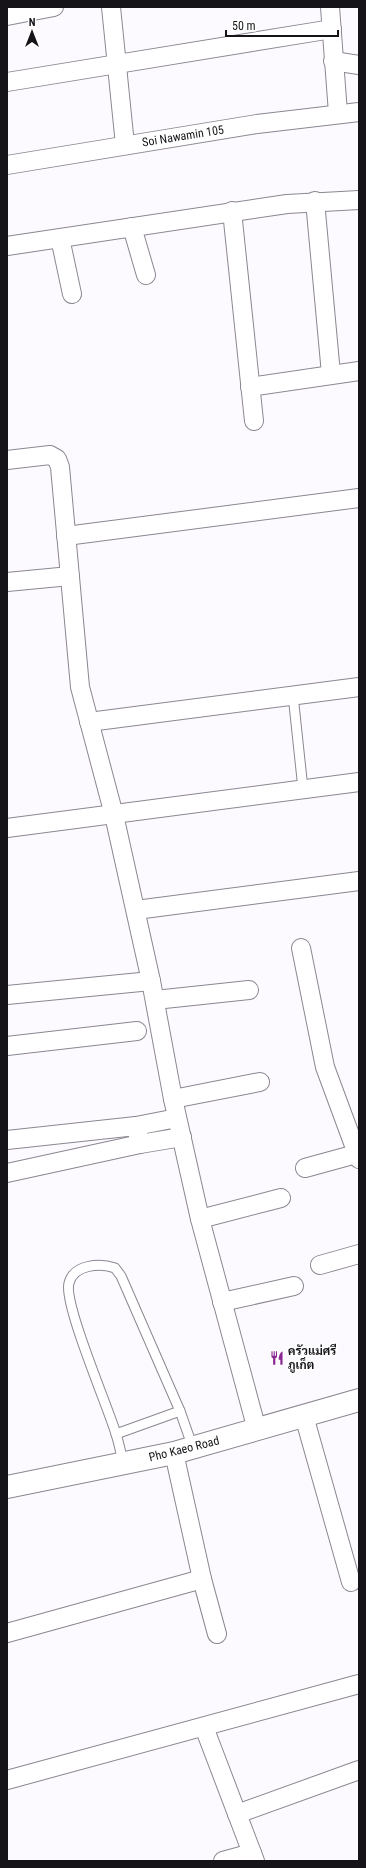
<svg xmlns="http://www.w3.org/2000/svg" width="366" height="1868" font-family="'Roboto Condensed',Sarabun,sans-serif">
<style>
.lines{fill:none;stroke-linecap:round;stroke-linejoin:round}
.lane-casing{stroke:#8c8691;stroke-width:11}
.street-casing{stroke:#8c8691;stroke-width:20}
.secondary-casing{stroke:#8c8691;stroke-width:24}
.lane{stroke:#fff;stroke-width:9}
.street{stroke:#fff;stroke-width:18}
.secondary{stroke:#fff;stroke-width:22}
.labels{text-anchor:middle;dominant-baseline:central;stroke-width:3.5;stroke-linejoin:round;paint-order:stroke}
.street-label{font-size:12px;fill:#161418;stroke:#fff}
.poi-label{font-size:12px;font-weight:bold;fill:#161418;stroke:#fff;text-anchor:start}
</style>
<rect width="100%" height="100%" fill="#fcfaff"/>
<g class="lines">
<defs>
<g id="lane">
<polyline points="293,695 303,789"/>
<polyline points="116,1434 180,1411"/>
<path d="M123,1463C121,1453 119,1443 116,1434C108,1407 63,1303 69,1283C74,1264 100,1263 115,1268L121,1276L180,1411L193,1448"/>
</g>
<g id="street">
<polyline points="111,7 125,145"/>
<polyline points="330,7 338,113"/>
<polyline points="7,16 54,7"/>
<polyline points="333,61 359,65"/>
<polyline points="7,82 332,29"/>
<polyline points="7,165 257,124 359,112"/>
<polyline points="315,201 331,374"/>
<polyline points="232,211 254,421"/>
<polyline points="132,227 146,275"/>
<polyline points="60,238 72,294"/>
<polyline points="7,246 287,204 359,200"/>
<polyline points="250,387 359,371"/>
<polyline points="7,460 50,455 57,459 60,467 80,687 114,815 151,981 173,1099 200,1219 257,1430"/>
<polyline points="66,536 359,498"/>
<polyline points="7,582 70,576"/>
<polyline points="89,722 359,687"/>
<polyline points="7,828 359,782"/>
<polyline points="136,910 359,881"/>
<polyline points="301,948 325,1067 359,1159"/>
<polyline points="7,995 151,981"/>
<polyline points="155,1000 249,990"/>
<polyline points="7,1046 137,1031"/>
<polyline points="173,1099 260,1082"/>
<polyline points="7,1140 136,1126 177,1118"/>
<polyline points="140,1144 182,1137"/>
<polyline points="305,1168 356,1154"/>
<polyline points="7,1173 140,1144 136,1126"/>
<polyline points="200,1219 281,1198"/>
<polyline points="320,1265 359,1254"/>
<polyline points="222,1302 294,1286"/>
<polyline points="304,1416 351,1582"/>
<polyline points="174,1453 202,1579 217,1634"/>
<polyline points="7,1633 202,1579"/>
<polyline points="204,1727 255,1861"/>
<polyline points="7,1780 359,1684"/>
<polyline points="237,1814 359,1770"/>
<polyline points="223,1861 252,1853"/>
</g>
<polyline id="secondary" points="7,1487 174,1453 359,1400"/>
</defs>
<use href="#lane" class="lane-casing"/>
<use href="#street" class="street-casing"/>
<use href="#secondary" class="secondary-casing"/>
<use href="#lane" class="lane"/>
<use href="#street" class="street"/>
<use href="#secondary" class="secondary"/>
</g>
<defs>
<symbol id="restaurant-bare" viewBox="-9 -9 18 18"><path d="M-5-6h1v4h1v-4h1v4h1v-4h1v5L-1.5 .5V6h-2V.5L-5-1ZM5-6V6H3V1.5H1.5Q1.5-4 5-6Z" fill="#8a2991" stroke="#fff" stroke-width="2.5" paint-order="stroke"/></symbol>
</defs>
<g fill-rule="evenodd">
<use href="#restaurant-bare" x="267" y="1348" width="20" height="20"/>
</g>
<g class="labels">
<g class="street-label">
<text transform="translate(183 136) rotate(-9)">Soi Nawamin 105</text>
<text transform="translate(184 1449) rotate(-14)">Pho Kaeo Road</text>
</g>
<g class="poi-label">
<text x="288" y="1351">ครัวแม่ศรี<tspan x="288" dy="14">ภูเก็ต</tspan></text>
</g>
</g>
<rect width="366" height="1868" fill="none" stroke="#161418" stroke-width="16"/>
<g transform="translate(32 32)" stroke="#ffffff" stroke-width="3" paint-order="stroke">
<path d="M0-3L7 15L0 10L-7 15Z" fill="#161418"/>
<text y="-6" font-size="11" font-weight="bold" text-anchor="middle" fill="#161418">N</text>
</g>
<path d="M226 30v6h112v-6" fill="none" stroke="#161418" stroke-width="2"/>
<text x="232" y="30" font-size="12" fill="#161418" stroke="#ffffff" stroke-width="3" paint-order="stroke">50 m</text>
</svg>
